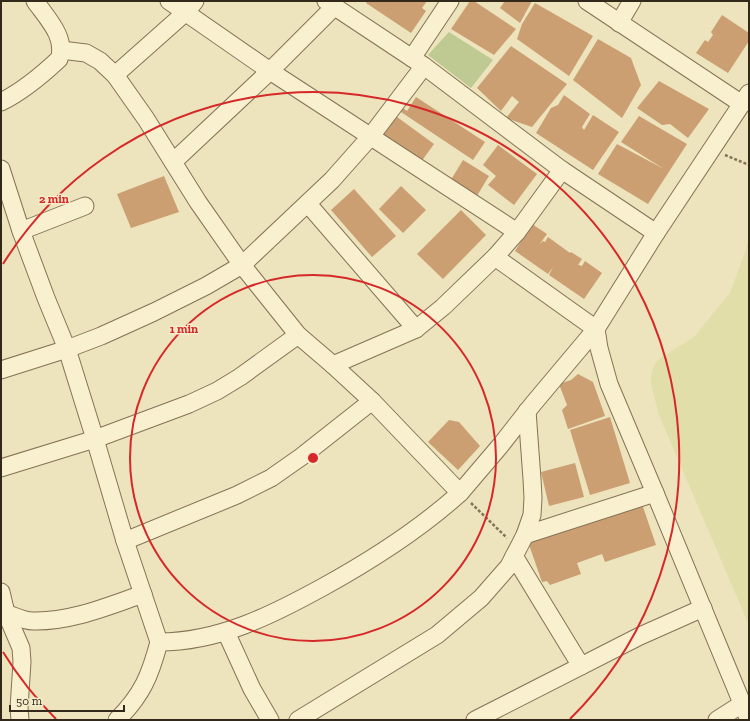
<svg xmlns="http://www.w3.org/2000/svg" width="750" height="721" font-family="'Zilla Slab',serif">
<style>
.farmland{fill:#e2deaa}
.green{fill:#beca91}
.building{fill:#cb9f72}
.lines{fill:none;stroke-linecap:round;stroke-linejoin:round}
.minor-casing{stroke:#847356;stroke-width:19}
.path{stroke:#847356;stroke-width:2.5;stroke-dasharray:3 2;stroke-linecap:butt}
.minor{stroke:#f8f0cf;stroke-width:17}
.ring{fill:none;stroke:#d62828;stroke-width:2}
.centre{fill:#d62828;stroke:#f4eccb;stroke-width:2}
.ring-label{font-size:12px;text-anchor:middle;font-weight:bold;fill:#d62828;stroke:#f4eccb;stroke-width:3;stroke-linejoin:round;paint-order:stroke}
</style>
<rect width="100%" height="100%" fill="#ede3bc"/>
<polygon class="farmland" points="749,231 749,625 659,415 651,384 651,376 654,365 659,359 694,337 730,293 746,250"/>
<polygon class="green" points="449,32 493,60 471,88 428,55"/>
<g class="building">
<polygon points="367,1 427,1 422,8 426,11 411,33 366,3"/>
<polygon points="470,1 474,1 516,29 494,55 451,29"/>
<polygon points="505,1 532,1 520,23 500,8"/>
<polygon points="535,3 593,36 569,76 517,39 522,24"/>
<polygon points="722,15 749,33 749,41 728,73 696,53 705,40 708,42 713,35 711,32"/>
<polygon points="598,39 631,58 641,85 622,118 573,80"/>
<polygon points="511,46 567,84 532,127 506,118 519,102 512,96 501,111 477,88"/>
<polygon points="659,81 709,109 688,138 670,124 662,125 637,108"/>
<polygon points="564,95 590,114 582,127 584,130 593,115 619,132 593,170 536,133 551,108 558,105"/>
<polygon points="416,97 485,142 473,160 401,112 403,108 407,111"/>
<polygon points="393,114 434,144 421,162 380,132"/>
<polygon points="639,116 687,144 648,204 598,174 617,144 664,169 621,142"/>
<polygon points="498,145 537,174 514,205 488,185 496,176 483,165"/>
<polygon points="463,160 489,176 475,199 449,183"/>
<polygon points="164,176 179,212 131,228 117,194"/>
<polygon points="401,186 426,210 403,233 379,209"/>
<polygon points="354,189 396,236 372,257 331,210"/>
<polygon points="461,210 486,235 443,279 417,254"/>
<polygon points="532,224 547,234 539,245 543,241 545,242 548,237 570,253 571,252 582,259 578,265 579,265 582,266 585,261 602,273 584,299 549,275 553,267 548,274 515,251"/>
<polygon points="578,374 593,382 605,416 568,429 562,410 567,405 559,384 571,380"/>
<polygon points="610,417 630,483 590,495 570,430"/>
<polygon points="449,420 459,422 480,446 458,470 428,442"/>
<polygon points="575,463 584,497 549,506 541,472"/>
<polygon points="641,501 656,545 605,562 602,554 577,563 581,574 550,585 547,581 542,582 527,539"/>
</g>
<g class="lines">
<defs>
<g id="minor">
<polyline points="169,1 270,71 517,232"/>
<polyline points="326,1 424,66 562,170 656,233 596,329 599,348 609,384 655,493 749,720"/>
<polyline points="587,1 742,104"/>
<polyline points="619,23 632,1"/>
<polyline points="61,50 86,53 100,61 115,75"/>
<polyline points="412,58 450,1"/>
<path d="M1,102C23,91 41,76 59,59C67,38 47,18 35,1"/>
<polyline points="173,162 270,71 334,7"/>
<path d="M1,169L21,231L46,298L67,349L95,439L125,541L159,642C219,642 272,615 323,587C372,560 419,530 460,493L372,401L333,365L298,335L242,265L198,202L146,119L115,75L186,12L195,1"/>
<polyline points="308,204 416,329"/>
<polyline points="21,231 85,206"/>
<polyline points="656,233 749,93"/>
<polyline points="333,365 416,329 443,307 495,257 517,232 562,170"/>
<polyline points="1,370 67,349 101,336 154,312 206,286 242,265 332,180 371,136 424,66"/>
<polyline points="1,468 95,439 189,404 217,391 240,377 298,335"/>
<polyline points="460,493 500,446 533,404 596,329 495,257"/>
<polyline points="525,535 655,493"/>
<polyline points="125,541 237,495 271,478 301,457 372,401"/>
<polyline points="514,556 581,666"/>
<polyline points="1,592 6,613 21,648 22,662 19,708 20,720"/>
<path d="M1,612C12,614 21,621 33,621C71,622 108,606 143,594"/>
<polyline points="226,632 252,689 270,720"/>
<path d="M117,720C142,695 150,676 159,642"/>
<polyline points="298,720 437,635 481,598 509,566 525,535 532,515 533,498 532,479 527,411"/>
<polyline points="475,720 640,636 703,608"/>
<polyline points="717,720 742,704"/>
</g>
</defs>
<use href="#minor" class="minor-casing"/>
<g class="path">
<polyline points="725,155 749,165"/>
<polyline points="471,503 507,538"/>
</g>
<use href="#minor" class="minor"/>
</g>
<g class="ring">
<circle cx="313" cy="458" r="183"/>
<path d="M56 719A366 366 0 0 1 3 652M3 264A366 366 0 1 1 570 719"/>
</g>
<circle cx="313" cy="458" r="6" class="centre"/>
<g class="ring-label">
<text x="54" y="203">2 min</text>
<text x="184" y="333">1 min</text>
</g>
<rect width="750" height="721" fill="none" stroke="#33291b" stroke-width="4"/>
<path d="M10 705v6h114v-6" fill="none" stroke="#33291b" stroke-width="2"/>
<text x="16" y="705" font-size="12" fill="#33291b" stroke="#f4eccb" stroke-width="3" paint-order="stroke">50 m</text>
</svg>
